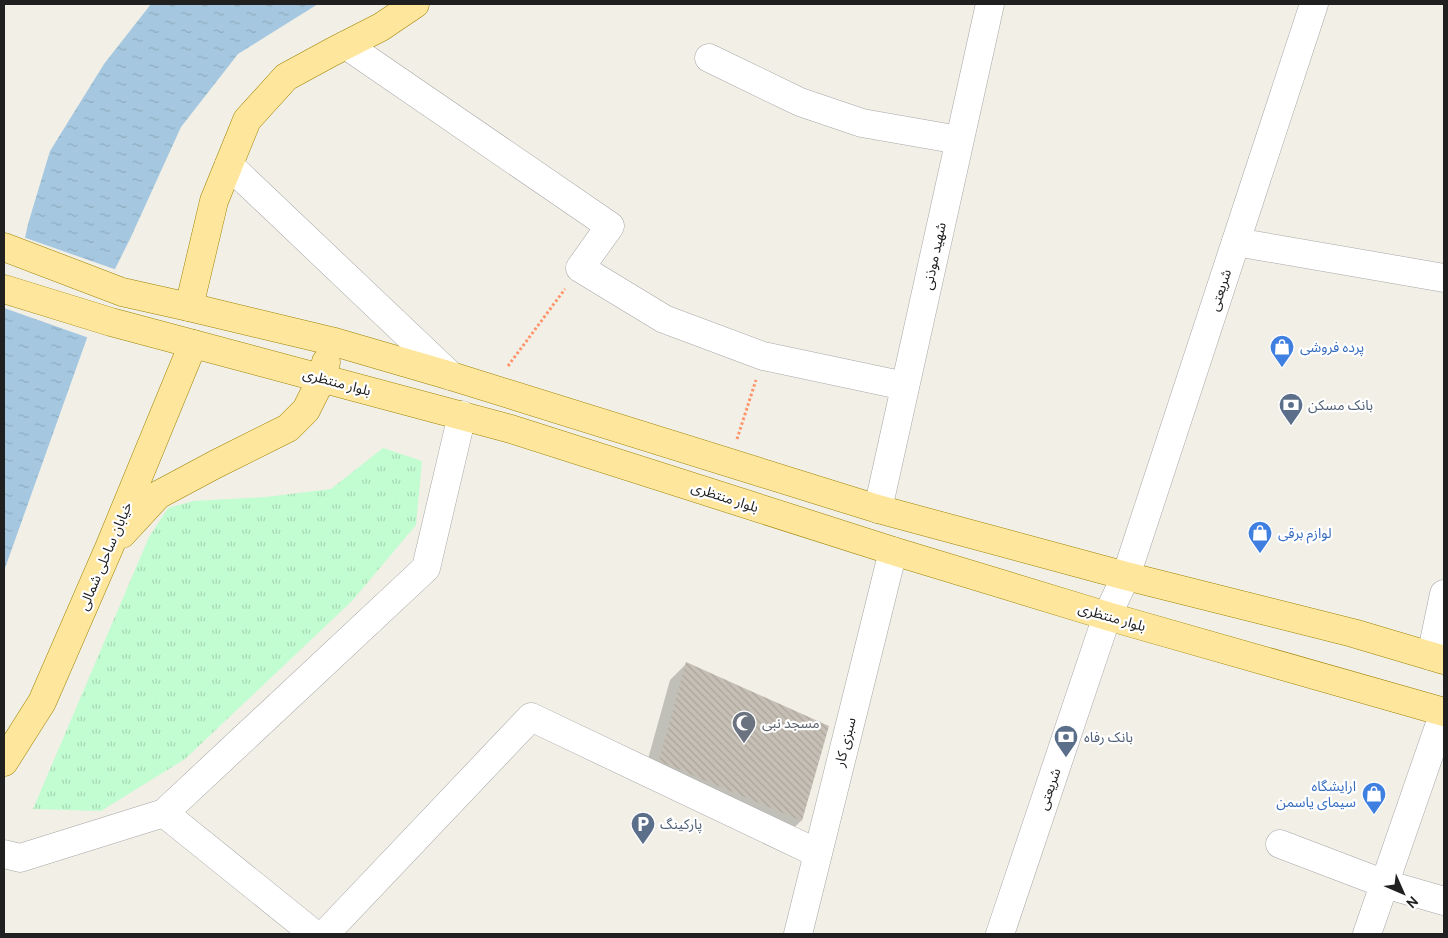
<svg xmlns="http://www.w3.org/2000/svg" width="1448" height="938" font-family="Cabin,'Noto Sans Arabic',sans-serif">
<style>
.park{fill:url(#park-tufts)}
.water{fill:url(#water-ripples)}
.pier{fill:#f1efe6}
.shadow{fill:#0003}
.building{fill:url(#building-back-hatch)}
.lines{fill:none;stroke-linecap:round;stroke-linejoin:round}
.minor-casing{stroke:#a7a7a7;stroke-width:29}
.major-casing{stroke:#9c8400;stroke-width:29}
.path{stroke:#ff9369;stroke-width:3;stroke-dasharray:2.5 2.5;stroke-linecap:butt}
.minor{stroke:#fff;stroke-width:28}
.major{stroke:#ffe69d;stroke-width:28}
.labels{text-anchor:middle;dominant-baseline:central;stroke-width:4.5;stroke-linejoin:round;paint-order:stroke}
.street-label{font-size:14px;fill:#202020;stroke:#fff}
.shop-label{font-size:14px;fill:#366cbe;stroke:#fff;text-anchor:start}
.service-label{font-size:14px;fill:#4e5e75;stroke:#fff;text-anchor:start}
.worship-label{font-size:14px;fill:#5b616d;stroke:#fff;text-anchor:start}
</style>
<defs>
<pattern id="park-tufts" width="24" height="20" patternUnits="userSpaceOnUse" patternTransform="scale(1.25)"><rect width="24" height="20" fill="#c2fcd1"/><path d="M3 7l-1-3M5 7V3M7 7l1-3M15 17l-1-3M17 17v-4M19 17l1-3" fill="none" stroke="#a6d8b3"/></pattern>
<pattern id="water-ripples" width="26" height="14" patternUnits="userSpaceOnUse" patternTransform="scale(1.25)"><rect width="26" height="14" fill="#a5c8e0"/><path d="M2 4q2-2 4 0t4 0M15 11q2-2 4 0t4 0" fill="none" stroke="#8eacc0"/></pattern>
<pattern id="building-back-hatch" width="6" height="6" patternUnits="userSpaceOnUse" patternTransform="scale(1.25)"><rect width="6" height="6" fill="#c6bfb5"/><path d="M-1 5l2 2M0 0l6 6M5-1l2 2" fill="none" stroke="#aaa49b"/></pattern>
</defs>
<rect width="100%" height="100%" fill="#f1efe6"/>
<polygon class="park" points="383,448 422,461 416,525 352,601 185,759 101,811 33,809 149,537 168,508 193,501 266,497 331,489"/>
<polygon class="water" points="151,4 318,4 238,54 181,127 130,239 103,293 4,571 4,299 20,261 28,224 50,151 104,64"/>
<polygon class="pier" points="23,237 117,270 97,311 89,338 4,308 4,295 17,261"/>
<polygon class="shadow" points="686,664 828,727 801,821 784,837 643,777 670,680"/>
<polygon class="building" points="686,662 829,726 802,821 659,761"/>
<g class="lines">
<defs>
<g id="minor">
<polyline points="346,45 610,226 580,268 664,319 763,356 905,386"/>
<polyline points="709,58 800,102 862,123 959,140"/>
<polyline points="229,165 451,376"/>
<polyline points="1236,242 1444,278"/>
<polyline points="878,509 990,4"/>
<polyline points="1431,656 1444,594"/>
<polyline points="164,813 314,934"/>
<polyline points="1280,844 1385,884 1444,901"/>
<polyline points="4,854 20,858 164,813 426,568 462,415"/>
<polyline points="325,934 531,717 817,853"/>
<polyline points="798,934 893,551"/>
<polyline points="1000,934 1107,616 1126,576 1314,4"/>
<polyline points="1367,934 1444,712"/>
</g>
<g id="major">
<polyline points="4,247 122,292 189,307 331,341 451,376 878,509 1126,576 1353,633 1444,660"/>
<polyline points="4,289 111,322 511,429 893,551 1107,616 1444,712"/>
<polyline points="189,307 214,201 247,120 286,77 332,52 381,27 415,4"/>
<polyline points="122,534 158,495 216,464 288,428 306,410 322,378 326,362"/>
<polyline points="4,762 42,702 109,548 193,344"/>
</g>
</defs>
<use href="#minor" class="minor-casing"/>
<use href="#major" class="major-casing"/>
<g class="path">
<polyline points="508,366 565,289"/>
<polyline points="737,439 756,380"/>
</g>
<use href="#minor" class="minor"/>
<use href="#major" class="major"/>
</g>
<defs>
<symbol id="shop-pin" viewBox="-11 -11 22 30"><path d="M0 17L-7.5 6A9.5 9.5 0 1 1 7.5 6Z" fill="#3f7fe0" stroke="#fff"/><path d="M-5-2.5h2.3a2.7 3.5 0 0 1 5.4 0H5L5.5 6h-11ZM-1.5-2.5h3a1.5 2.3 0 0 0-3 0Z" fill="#fff"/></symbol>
<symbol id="bank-pin" viewBox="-11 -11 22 30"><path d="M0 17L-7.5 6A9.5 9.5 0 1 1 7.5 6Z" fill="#5c6f8a" stroke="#fff"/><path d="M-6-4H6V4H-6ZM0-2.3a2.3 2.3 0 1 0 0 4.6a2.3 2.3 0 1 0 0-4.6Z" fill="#fff"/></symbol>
<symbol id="mosque-pin" viewBox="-11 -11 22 30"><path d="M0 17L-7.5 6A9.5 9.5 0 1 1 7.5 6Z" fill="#6b7280" stroke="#fff"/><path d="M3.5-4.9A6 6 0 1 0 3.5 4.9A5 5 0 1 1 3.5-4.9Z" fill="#fff"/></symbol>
<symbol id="parking-pin" viewBox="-11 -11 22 30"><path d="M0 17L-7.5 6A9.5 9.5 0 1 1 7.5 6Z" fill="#5c6f8a" stroke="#fff"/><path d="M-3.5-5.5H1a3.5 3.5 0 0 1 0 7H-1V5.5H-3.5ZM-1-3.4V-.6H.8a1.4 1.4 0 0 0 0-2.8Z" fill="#fff"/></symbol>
</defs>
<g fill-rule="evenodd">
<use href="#shop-pin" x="1268" y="333" width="28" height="38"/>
<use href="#bank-pin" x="1277" y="391" width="28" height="38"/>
<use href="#shop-pin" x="1246" y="519" width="28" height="38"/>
<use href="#mosque-pin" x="730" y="709" width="28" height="38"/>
<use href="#bank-pin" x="1052" y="723" width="28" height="38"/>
<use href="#shop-pin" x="1360" y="780" width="28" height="38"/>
<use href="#parking-pin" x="629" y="810" width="28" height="38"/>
</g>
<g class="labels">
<g class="street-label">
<text transform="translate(934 256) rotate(-78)">شهید موذنی</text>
<text transform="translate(1220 290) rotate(-72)">شریعتی</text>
<text transform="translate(337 382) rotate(15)">بلوار منتظری</text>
<text transform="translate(725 497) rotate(18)">بلوار منتظری</text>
<text transform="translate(105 556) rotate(-67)">خیابان ساحلی شمالی</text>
<text transform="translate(1112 617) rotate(16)">بلوار منتظری</text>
<text transform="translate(845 742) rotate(-76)">سبزی کار</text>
<text transform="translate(1049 789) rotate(-71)">شریعتی</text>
</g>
<g class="shop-label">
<text x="1300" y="347">پرده فروشی</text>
<text x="1278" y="533">لوازم برقی</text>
<text x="1356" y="786" text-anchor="end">ارایشگاه<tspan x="1356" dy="16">سیمای یاسمن</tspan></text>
</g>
<g class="service-label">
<text x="1308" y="405">بانک مسکن</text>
<text x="1084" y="737">بانک رفاه</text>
<text x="660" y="824">پارکینگ</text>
</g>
<g class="worship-label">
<text x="762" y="723">مسجد نبی</text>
</g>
</g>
<rect width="1448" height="938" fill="none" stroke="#202020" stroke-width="10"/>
<g transform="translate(1403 893) rotate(135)" stroke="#ffffff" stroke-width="4" paint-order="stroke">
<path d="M0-4L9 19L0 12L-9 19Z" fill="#202020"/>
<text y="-8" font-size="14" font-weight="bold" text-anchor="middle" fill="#202020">N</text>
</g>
</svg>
